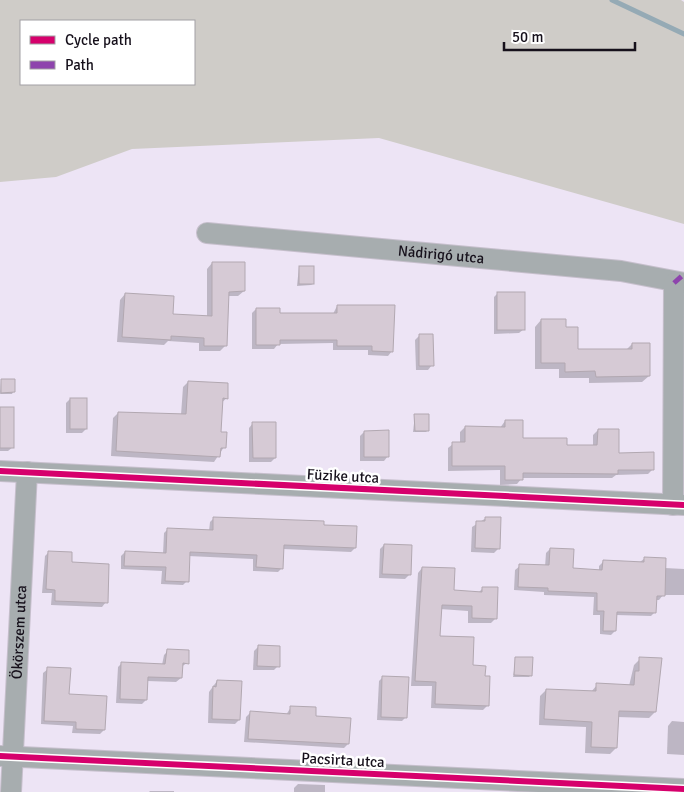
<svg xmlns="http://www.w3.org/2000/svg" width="684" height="792" font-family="Signika,sans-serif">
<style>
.green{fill:#cfccc8;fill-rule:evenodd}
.shadow{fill:#0003}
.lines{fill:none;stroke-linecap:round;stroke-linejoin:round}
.stream{stroke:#95aab5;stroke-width:5}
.building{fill:#d6cad5;stroke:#b2a8b1}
.street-casing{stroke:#c6bfcc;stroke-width:22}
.street{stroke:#a7adaf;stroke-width:20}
.quiet{stroke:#8e44ad;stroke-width:5;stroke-dasharray:10 5;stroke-linecap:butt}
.cycleway-casing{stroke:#fff;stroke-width:9}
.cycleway{stroke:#d6006c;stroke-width:6}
.labels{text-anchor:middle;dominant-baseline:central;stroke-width:5;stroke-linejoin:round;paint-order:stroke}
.street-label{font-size:15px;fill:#16101b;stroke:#fff}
</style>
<rect width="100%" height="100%" fill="#ede4f5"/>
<path class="green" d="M0,0H681L684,2V224L379,138L132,149L56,177L0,182ZM21,21H194V84H21Z"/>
<g class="shadow">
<polygon points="212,263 244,291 238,296 227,296 225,346 220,351 199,351 199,343 168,341 164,345 117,342 120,300 125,294 171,315 207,317 207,269"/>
<polygon points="299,267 313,284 311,285 297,286"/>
<polygon points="498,293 524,329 519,333 494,334 494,297"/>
<polygon points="337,306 392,351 388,356 368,355 368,350 333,350 333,343 278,344 274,349 252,349 252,313 256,309 278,314 333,314"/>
<polygon points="541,320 577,351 626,350 632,344 649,376 642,382 589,383 589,378 559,378 559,369 535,369 535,327"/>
<polygon points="420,335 432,365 428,370 416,370 415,340"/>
<polygon points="1,380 13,392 12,394 0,394"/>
<polygon points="188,382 227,398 221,403 220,433 224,447 214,462 111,456 113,418 118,413 181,415 183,387"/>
<polygon points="70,399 86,429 82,433 66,433 66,403"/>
<polygon points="0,408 13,447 8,451 0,451"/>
<polygon points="415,415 428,430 426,432 413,432"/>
<polygon points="505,421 522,439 566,447 593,446 593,435 598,430 618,454 653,469 648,474 616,475 612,478 522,478 517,484 500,485 500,470 448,471 448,448 453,444 460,443 460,432 465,427 500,428"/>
<polygon points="253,423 275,458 271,462 249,462 249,428"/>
<polygon points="364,432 388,456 384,461 360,461 360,436"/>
<polygon points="214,518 322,526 355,548 351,552 283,549 282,568 278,572 253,571 253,559 188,556 187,581 183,585 161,584 162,571 121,569 121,556 125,552 163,554 164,533 168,529 209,531 210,522"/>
<polygon points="486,518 498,549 494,553 471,552 472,527"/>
<polygon points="384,545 410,574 405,579 379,578 380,549"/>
<polygon points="550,549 572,569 599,571 599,566 603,562 640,562 645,558 665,568 684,569 684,595 663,595 659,600 656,600 655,612 651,616 616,615 615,631 611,635 600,634 600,615 593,615 594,597 544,595 544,592 514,590 515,570 520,566 545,567 546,553"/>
<polygon points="49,552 70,564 106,602 102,607 51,605 52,593 42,593 45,556"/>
<polygon points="422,568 453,591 478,593 483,588 495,619 491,623 468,623 468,611 440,609 439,637 484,677 487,706 483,710 431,708 432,686 411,686 418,573"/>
<polygon points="258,647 278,666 274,670 253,670 254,651"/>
<polygon points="168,651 187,663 181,667 181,678 176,682 147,681 146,700 142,704 116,703 118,667 122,663 162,665 164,655"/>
<polygon points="516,658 531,675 529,677 513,677"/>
<polygon points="640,659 655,712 649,718 617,717 616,748 610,754 585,753 586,727 539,725 540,696 546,690 591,692 597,685 629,686 634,665"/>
<polygon points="48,669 68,695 104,730 100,734 72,733 73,726 41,724 43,673"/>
<polygon points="383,677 406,717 402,721 377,720 379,681"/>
<polygon points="217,681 239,720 235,724 208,723 209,692"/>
<polygon points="291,707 315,717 348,744 344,748 244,742 246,717 250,713 286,715"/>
<polygon points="672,721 684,722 684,755 667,754 668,726"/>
<polygon points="298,784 325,785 325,792 294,792 294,788"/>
<polygon points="150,791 174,791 174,792 149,792"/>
</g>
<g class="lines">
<polyline class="stream" points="612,0 684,34"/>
</g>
<g class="building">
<polygon points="212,262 245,262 245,291 229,292 227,346 204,346 204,338 171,336 171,340 122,337 125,293 174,296 173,314 212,316"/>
<rect x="299" y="266" width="15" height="18"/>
<rect x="497" y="292" width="28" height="38"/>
<polygon points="337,305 395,305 393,352 372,351 372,346 337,346 337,340 280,340 280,345 256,345 256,308 280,308 280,313 337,313"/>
<polygon points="541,319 566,319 566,327 578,327 578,349 632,349 632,343 650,343 650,376 596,377 595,371 565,372 565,363 541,363"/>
<polygon points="419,334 433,334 434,366 419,366"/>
<polygon points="1,379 15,379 15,392 1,393"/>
<polygon points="188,381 228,383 228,399 223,398 221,432 227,432 226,448 221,448 220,457 116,451 118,412 186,414"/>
<rect x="70" y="398" width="17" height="31"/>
<rect x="0" y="407" width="14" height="41"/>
<polygon points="414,414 429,414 429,431 415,431"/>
<polygon points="505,420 523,420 523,438 567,438 567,445 597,445 598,429 619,429 619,453 654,452 654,470 618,470 618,474 523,473 523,480 505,480 505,466 452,466 452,442 465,442 465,426 505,427"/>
<polygon points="252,422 276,422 276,458 253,458"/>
<polygon points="389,430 389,457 364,457 364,431"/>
<polygon points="213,517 324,521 324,525 357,526 356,548 284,545 283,569 256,567 257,555 190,552 189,582 165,581 166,567 124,566 125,551 166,553 167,528 213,530"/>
<polygon points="485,517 501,517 500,549 475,548 476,521 485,521"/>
<polygon points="384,544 412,545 411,575 382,574"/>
<polygon points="550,548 574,549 573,568 602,570 603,560 644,562 644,557 666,558 665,596 657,596 656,613 617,612 616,631 603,631 604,611 597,611 597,593 548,591 548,588 518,587 519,564 549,565"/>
<polygon points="48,551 72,552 72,562 109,564 108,603 55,601 55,590 46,589"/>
<polygon points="422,567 455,568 454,590 482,592 482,587 498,587 497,619 472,618 472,606 442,605 440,636 474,637 473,665 486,666 485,676 490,676 489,706 435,704 436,682 415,681"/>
<polygon points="258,645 280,646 280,667 257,666"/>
<polygon points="167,649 189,650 189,664 183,663 182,678 148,677 147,700 120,699 121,662 165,664"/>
<polygon points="515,657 533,657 532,676 514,675"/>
<polygon points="639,657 662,658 656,712 619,711 617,748 591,747 592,722 544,719 546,689 596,691 596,683 634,685 635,671 639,671"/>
<polygon points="47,667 71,668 69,694 107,696 105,730 76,729 76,722 44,721"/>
<polygon points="382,676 409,677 407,718 381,717"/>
<polygon points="217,680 242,681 240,720 212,719 213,686 216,687"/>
<polygon points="290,706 316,707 316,716 351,718 349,744 248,739 250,711 290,714"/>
</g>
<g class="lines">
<defs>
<g id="street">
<path id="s1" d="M207,233L621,271L684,283"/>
<polyline points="0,471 684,505"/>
<polyline points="673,505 674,283"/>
<polyline points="0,756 684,789"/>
<path id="s2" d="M11,792L27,472"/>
</g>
</defs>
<use href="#street" class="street-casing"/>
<use href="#street" class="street"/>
<polyline class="quiet" points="674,283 684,274"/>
<defs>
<g id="cycleway">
<polyline points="0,471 684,505"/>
<polyline points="0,756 684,789"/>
</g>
</defs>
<use href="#cycleway" class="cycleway-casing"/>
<use href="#cycleway" class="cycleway"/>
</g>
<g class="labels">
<g class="street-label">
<text stroke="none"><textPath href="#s1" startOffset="235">Nádirigó utca</textPath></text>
<text transform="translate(343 476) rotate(3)">Füzike utca</text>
<text stroke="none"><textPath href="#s2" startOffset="160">Ökörszem utca</textPath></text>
<text transform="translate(343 760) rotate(3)">Pacsirta utca</text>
</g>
</g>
<rect x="20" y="20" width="175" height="65" fill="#ffffff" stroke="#a29fa4"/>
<rect x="30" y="36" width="25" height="8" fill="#d6006c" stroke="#a29fa4"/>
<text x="65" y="45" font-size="15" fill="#16101b">Cycle path</text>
<rect x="30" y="61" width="25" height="8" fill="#8e44ad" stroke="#a29fa4"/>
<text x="65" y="70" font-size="15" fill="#16101b">Path</text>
<path d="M504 42v8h131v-8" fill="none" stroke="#16101b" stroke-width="2.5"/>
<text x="512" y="42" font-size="15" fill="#16101b" stroke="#ffffff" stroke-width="4" paint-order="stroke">50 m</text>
</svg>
